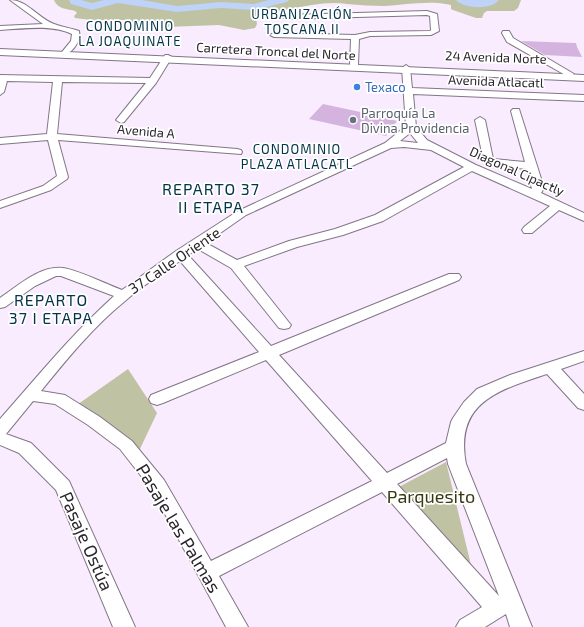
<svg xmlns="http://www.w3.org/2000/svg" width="584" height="627" font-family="'Exo 2',sans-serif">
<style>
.green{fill:#bfc2a3}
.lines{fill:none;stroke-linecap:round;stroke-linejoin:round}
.river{fill:#bed3f7;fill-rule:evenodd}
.building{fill:#d4b4df}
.minor-casing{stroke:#827686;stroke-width:2}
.major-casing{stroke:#827686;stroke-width:2}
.minor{fill:#fff;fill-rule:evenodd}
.major{fill:#fff;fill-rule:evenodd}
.shop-dot{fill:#3f7fe0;stroke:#fff;stroke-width:1.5}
.worship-dot{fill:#6b7280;stroke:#fff;stroke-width:1.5}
.labels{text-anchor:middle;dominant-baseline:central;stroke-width:3.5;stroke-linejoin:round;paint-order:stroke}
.far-neighbourhood-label{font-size:13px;letter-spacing:1px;fill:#033448;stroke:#fff}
.far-street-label{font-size:13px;fill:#2b262d;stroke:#fff}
.far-shop-label{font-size:13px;fill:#366cbe;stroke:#fff;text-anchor:start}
.far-worship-label{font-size:13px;fill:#5b616d;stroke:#fff;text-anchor:start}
.street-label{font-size:15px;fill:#2b262d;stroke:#fff}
.neighbourhood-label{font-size:16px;letter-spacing:1px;fill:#033448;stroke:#fff}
.near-park-label{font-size:18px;fill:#373911;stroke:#fff}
.near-street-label{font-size:18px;fill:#2b262d;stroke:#fff}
</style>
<rect width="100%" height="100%" fill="#f9ecfe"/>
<g class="green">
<path d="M54,0H521L518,8L514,11H487L484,13L482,18H476L453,10L451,9V5C429,0 405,5 384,6C371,6 360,5 347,4C328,1 308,6 289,9C280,11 271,11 262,13L256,18L257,24L255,28L244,30L219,25L166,27L142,26L128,20H91L75,18L74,16L77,13L75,11C68,9 57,9 54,0Z"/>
<polygon points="128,369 157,413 139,451 74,407"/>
<polygon points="446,462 473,573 395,489"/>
</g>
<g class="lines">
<g class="river">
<polygon points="69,0 81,0 92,3 104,0 142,0 177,6 221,2 254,4 269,0 289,0 287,2 254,10 221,8 177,12 118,3 92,10 71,4"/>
<path d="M456,0H499C491,10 464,9 456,0Z"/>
</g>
</g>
<g class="building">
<polygon points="521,41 576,43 577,47 582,57 545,55"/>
<polygon points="323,104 365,113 397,121 386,136 309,119"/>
</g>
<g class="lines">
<defs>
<g id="minor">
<path d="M10,0C27,0 38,18 54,24C62,27 70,28 79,31C81,40 74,51 66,54L62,52L71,41L72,34C50,24 23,29 0,30V26L43,24Z"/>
<polygon points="427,11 437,14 439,31 431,35 370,36 359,39 358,65 354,68 350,65 351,39 274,37 270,35 274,33 355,35 370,32 430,31 431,30 430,16 427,15 287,19 283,17 287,15"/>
<polygon points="503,31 509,31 513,38 574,74 570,77 567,76 507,42 502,33"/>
<polygon points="165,55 168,55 172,57 156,83 124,122 121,123 116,120 146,83 62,82 57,134 237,149 241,150 242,152 241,154 58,140 68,177 67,179 51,190 0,208 0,201 43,186 57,176 48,140 0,144 0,138 47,134 53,82 7,81 4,92 0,95 0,75 150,78"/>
<path d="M406,65L410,68L412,88L584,95V101L413,94L416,127L427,140L476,165L532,189L527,169L491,165L484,162L475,120L480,117L485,120L493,159L525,162L511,111L513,109H519L544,188L541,193L584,213V221L559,210L532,233H524L522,230L524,227L550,206L472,171L383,221L343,235L297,247L244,266L291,325L289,328L284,329L279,328L231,268L198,249L188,255L271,346L449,274H459L461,277L459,280L279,355L387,473L446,443L451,422L453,418L464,402L477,389L510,375L584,351V361L561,369L584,394V410L578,408L547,374C499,390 454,402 466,464L532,627H510L506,614L485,627H456L460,620L482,607L382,492L219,576L248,627H226L152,490L120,449L88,425L55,404L33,401L6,434L31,443L69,481L135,627H113L56,490L19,453L0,445V419C37,377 72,334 114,296L61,276H56L35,286L5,307L0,308V298C18,286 40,265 63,268C78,270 106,284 122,290L176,251L238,211L385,143L406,126L402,68ZM410,133L418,143L400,141ZM404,147L431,150L464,167L375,215L335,229L289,241L237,260L206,243L246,215L391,148ZM180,261L259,352L151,395L149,399L151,403L157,405L163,403L266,360L372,481L211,561L164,480L132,441L100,417L65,395L41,391C67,359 93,327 125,301C142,286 161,274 180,261ZM447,458L448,464L499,596L397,484Z"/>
</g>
<polygon id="major" points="0,49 584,75 584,81 0,55"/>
</defs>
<use href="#minor" class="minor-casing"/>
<use href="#major" class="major-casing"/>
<use href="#minor" class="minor"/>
<use href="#major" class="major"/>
</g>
<circle class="shop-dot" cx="357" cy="87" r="4"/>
<circle class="worship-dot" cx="353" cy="120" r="4"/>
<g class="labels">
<g class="far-neighbourhood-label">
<text x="302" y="14">URBANIZACIÓN<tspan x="302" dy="15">TOSCANA II</tspan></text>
<text x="130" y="26">CONDOMINIO<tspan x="130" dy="15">LA JOAQUINATE</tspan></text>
<text x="297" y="149">CONDOMINIO<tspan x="297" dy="15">PLAZA ATLACATL</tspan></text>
</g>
<g class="far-street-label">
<text transform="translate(276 51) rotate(3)">Carretera Troncal del Norte</text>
<text transform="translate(496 57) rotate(2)">24 Avenida Norte</text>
<text transform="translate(496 81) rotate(2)">Avenida Atlacatl</text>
<text transform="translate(146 131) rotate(5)">Avenida A</text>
<text transform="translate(517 171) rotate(24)">Diagonal Cipactly</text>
</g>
<g class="far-shop-label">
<text x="365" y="87">Texaco</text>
</g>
<g class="far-worship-label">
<text x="361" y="113">Parroquía La<tspan x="361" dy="15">Divina Providencia</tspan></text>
</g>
<g class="street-label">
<text transform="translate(174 260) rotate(-34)">37 Calle Oriente</text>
</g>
<g class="neighbourhood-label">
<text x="211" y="188">REPARTO 37<tspan x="211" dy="18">II ETAPA</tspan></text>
<text x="51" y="299">REPARTO<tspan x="51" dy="18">37 I ETAPA</tspan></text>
</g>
<g class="near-park-label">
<text x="431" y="496">Parquesito</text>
</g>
<g class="near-street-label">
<text transform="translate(179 528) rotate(59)">Pasaje las Palmas</text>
<text transform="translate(87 541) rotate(66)">Pasaje Ostúa</text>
</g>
</g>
</svg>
